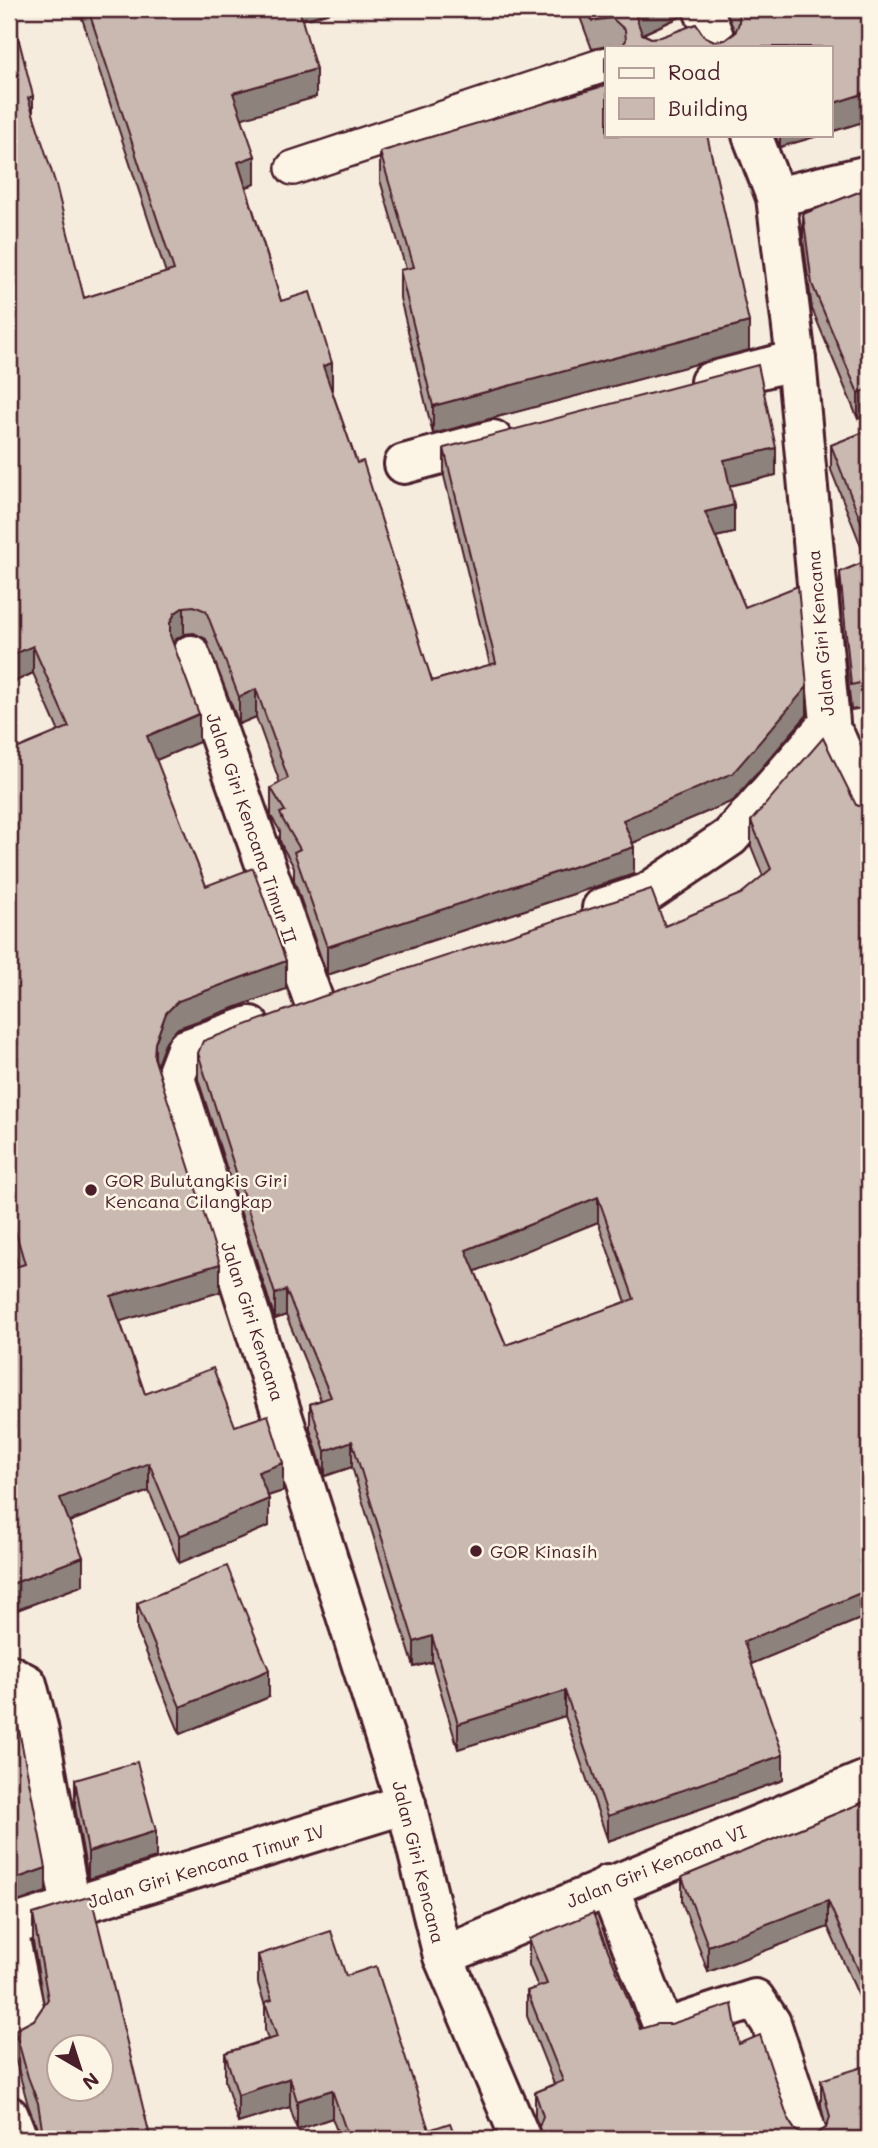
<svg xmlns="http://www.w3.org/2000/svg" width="878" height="2148" font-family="Mali,sans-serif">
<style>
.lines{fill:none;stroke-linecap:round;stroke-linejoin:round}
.lane-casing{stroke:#4a1f2b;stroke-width:38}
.street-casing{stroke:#4a1f2b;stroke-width:44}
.lane{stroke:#fcf5e5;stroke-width:33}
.street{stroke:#fcf5e5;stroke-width:38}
.wall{fill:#ae9f98;stroke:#4a1f2b;stroke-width:2;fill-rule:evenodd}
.shaded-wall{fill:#8d827c;stroke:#4a1f2b;stroke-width:2}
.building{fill:#cab9b1;stroke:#4a1f2b;stroke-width:2;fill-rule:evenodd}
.poi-dot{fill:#4a1f2b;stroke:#fcf5e5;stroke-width:2.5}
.labels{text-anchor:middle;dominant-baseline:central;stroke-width:5;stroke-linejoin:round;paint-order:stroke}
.street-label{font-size:18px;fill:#4a1f2b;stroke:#fcf5e5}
.poi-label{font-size:18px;fill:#4a1f2b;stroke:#fcf5e5;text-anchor:start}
</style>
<rect width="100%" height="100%" fill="#f5ecde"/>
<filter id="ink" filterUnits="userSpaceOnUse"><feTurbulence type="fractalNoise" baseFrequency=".0143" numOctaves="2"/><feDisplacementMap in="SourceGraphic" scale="14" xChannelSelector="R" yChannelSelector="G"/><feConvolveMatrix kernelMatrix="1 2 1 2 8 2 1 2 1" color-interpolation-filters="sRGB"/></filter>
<g filter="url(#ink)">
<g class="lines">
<defs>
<polyline id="lane" points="293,168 607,64"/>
<g id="street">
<polyline points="703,9 718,47"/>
<polyline points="776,197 869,175"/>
<polyline points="710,382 796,360"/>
<polyline points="404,464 493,440"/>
<polyline points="191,655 314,1002"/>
<polyline points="836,738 869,813"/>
<polyline points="602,908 647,893 730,837 830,722 796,360 776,197 752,135"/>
<polyline points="250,1026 186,1049 175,1078 406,1804 443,1956 521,2139"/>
<polyline points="9,1674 27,1684 38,1727 71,1907"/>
<polyline points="608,1885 664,2029 755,1999 771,2023 809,2139"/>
<polyline points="9,1933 19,1923 406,1804"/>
<polyline points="9,1935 27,2022 17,2034 9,2037"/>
<polyline points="443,1956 869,1779"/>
<polyline points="9,2116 18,2139"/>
</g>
</defs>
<use href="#lane" class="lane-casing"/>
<use href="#street" class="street-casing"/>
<use href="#lane" class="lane"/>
<use href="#street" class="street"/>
</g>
<g class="wall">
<polygon points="9,9 33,114 84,298 166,273 79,9 341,9 302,20 316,97 242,118 255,184 246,187 281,301 332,390 332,391 432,681 490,665 444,476 444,448 776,475 730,486 734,533 716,537 745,607 807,715 733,801 633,843 634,874 327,975 294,880 294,867 283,848 280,841 280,831 271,816 271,788 280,783 256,717 239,724 206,639 194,633 184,634 175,640 173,643 199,742 156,760 206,886 286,989 178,1028 166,1041 157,1065 220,1292 120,1321 145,1394 235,1426 283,1491 268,1496 269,1526 179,1563 149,1491 69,1522 83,1585 9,1613 9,1269 18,1266 9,1237 9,752 59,732 33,673 14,682 9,669"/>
<polygon points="577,9 682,9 682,16 643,34 651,38 704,36 714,41 725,40 735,32 725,9 869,9 869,120 831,132 831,47 614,47 612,45 592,49"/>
<polygon points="607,56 607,135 749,350 433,434 400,298 400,270 406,269 380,180 380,152 605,86 605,57"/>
<polygon points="775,135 821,135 780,147"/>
<polygon points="869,188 858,419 812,309 803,239 803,214"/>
<polygon points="869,430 869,707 851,710 840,597 840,572 867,561 831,470 831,445"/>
<polygon points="869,724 869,759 866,751 866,726"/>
<path d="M856,805L867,809H869V1640L860,1619L751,1664L783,1780L608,1841L565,1716L458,1749L432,1662L414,1667L352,1467L325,1476L310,1429V1404L321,1400L286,1315L275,1319L198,1079V1053L665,926L741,894L763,876L751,846V821ZM598,1222L626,1302L506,1345L475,1271Z"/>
<polygon points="137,1603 269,1697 180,1734 137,1630"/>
<polygon points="75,1780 156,1858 88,1879 75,1807"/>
<polygon points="869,1800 869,2019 828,1927 708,1972 682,1902 682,1877"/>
<polygon points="33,1914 150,2136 39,2136 38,2131 28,2105 15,2058 15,2030 34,2020 44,2005 33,1942"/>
<polygon points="529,1939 640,2029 739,2044 795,2130 804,2135 816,2134 826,2128 821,2105 821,2080 869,2139 539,2139 539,2127 535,2117 535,2092 554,2084 527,2016 527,1991 538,1987 529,1965"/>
<polygon points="258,1955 346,1976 429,2130 456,2139 340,2139 332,2118 297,2130 290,2107 238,2123 225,2081 225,2053 268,2039 265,2030 265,2006 258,1983"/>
</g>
<g class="shaded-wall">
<polygon points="295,9 341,9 295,22"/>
<polygon points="639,9 682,9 682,16 640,35 636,17"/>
<polygon points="316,69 316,97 233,121 233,93"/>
<polygon points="869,92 869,120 831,132 831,104"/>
<polygon points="33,96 33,124 28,98"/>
<polygon points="780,135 821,135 780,147"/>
<polygon points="255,156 255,184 238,190 238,162"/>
<polygon points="749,322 749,350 433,434 433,406"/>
<polygon points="332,363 332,390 323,394 323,366"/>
<polygon points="869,389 869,414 858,419 858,393"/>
<polygon points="776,448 776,475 724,487 724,460"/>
<polygon points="734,505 734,533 705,539 705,512"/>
<polygon points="184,607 184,634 175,640 170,650 170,623 175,613"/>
<polygon points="33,646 33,673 14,682 14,654"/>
<polygon points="807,687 807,715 733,801 623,847 623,820"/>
<polygon points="256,689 256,717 239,724 239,697"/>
<polygon points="199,714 199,742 147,764 147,736"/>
<polygon points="634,847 634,874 327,975 327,947"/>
<polygon points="286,961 286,989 178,1028 166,1041 155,1070 155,1043 166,1013 178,1001"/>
<polygon points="598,1197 598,1222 466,1275 466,1250"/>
<polygon points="220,1264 220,1292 111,1324 111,1296"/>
<polygon points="286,1290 286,1315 275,1319 275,1294"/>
<polygon points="352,1441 352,1467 325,1476 325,1451"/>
<polygon points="149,1463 149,1491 60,1525 60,1498"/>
<polygon points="283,1463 283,1491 258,1499 258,1472"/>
<polygon points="269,1499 269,1526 179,1563 179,1536"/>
<polygon points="83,1557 83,1585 9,1613 9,1585"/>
<polygon points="860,1593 860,1619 744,1667 744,1642"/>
<polygon points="432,1636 432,1662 414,1667 414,1642"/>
<polygon points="269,1670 269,1697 180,1734 180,1707"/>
<polygon points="565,1691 565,1716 458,1749 458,1724"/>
<polygon points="783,1755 783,1780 608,1841 608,1816"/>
<polygon points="156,1831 156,1858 88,1879 88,1852"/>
<polygon points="46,1868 46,1892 9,1905 9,1881"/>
<polygon points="828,1901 828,1927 708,1972 708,1946"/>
<polygon points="290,2078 290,2107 238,2123 238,2095"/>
<polygon points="332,2090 332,2118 297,2130 297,2101"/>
</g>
<g class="building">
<polygon points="9,9 11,9 33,96 28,98 56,185 84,298 174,270 88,9 299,9 316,69 233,93 255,156 238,162 281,301 310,292 332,363 323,366 357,463 363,461 432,681 496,663 444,448 758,365 776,448 724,460 734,505 705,512 745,607 798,586 807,687 733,773 623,820 634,847 327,947 294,852 300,849 283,820 280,813 285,811 271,788 288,778 256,689 239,697 206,611 194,606 184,607 175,613 170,623 170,635 199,714 147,736 206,886 253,868 286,961 178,1001 166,1013 155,1043 154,1057 220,1264 111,1296 145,1394 213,1368 235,1426 268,1415 283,1463 258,1472 269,1499 179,1536 149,1463 60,1498 83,1557 9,1585 9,1269 25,1264 9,1209 9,752 69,727 33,646 14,654 9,642"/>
<polygon points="587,9 639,9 636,17 642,34 651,38 661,37 696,24 704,36 714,41 725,40 735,33 739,23 739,12 737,9 869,9 869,92 831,104 831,47 622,47 626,40 625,30 612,18 592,21"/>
<polygon points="607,85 607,135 707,135 749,322 433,406 400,270 414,267 380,152"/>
<polygon points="869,188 869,389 858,393 812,284 803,214"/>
<polygon points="869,430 869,542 831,445"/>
<polygon points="869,560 869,681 851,685 840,572"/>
<polygon points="869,724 869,734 866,726"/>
<path d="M823,738L856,805L867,809H869V1615L860,1593L744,1642L783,1755L608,1816L565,1691L458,1724L432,1636L414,1642L352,1441L325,1451L310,1404L331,1397L286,1290L275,1294L198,1053L203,1041L321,997L651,889L665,926L741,894L771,869L751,821ZM598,1197L634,1299L506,1345L466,1250Z"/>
<polygon points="227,1566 269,1670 180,1707 137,1603"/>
<polygon points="9,1679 46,1868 9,1881"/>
<polygon points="137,1762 156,1831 88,1852 75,1780"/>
<polygon points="869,1800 869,1994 828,1901 708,1946 682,1877"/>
<path d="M91,1896L150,2136L156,2133L158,2139H30L43,2135L38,2103L28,2077L15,2030L34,2020L48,1999L33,1914ZM60,2047H102V2089H60Z"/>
<polygon points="593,1913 640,2029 657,2024 671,2024 732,2004 739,2044 760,2035 789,2121 795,2130 804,2135 816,2134 826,2128 830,2117 821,2080 869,2065 869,2139 543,2139 539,2127 543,2116 535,2092 563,2081 527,1991 547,1984 529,1939"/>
<polygon points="331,1931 346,1976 376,1966 429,2130 450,2123 456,2139 349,2139 332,2090 297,2101 290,2078 238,2095 225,2053 277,2037 265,2002 272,2000 258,1955"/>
</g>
</g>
<g class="poi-dot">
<circle cx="91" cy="1190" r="7"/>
<circle cx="476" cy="1551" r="7"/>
</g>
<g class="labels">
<g class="street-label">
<text transform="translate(820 633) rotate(-95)">Jalan Giri Kencana</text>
<text transform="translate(252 828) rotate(71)">Jalan Giri Kencana Timur II</text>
<text transform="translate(253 1321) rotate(72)">Jalan Giri Kencana</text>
<text transform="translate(419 1862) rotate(76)">Jalan Giri Kencana</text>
<text transform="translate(206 1866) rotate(-17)">Jalan Giri Kencana Timur IV</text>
<text transform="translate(656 1866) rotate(-22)">Jalan Giri Kencana VI</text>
</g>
<g class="poi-label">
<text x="105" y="1180">GOR Bulutangkis Giri<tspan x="105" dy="21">Kencana Cilangkap</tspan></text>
<text x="490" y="1551">GOR Kinasih</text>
</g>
</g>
<rect width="878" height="2148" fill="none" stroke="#fcf5e5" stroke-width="35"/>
<rect x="18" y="18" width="843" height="2113" fill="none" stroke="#4a1f2b" stroke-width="2.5" filter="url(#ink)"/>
<rect x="605" y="46" width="228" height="91" fill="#fcf5e5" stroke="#b59f9b" stroke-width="2"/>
<rect x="619" y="68" width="35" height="10" fill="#fcf5e5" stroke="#b59f9b" stroke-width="2"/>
<text x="668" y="80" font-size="21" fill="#4a1f2b">Road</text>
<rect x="619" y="98" width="35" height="21" fill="#cab9b1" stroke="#b59f9b" stroke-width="2"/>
<text x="668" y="116" font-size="21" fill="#4a1f2b">Building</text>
<g transform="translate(80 2068) rotate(141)"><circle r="33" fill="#fcf5e5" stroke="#b59f9b" stroke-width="2"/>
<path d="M0-5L12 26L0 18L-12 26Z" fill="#4a1f2b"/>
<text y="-10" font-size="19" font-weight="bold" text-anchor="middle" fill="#4a1f2b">N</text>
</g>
</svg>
